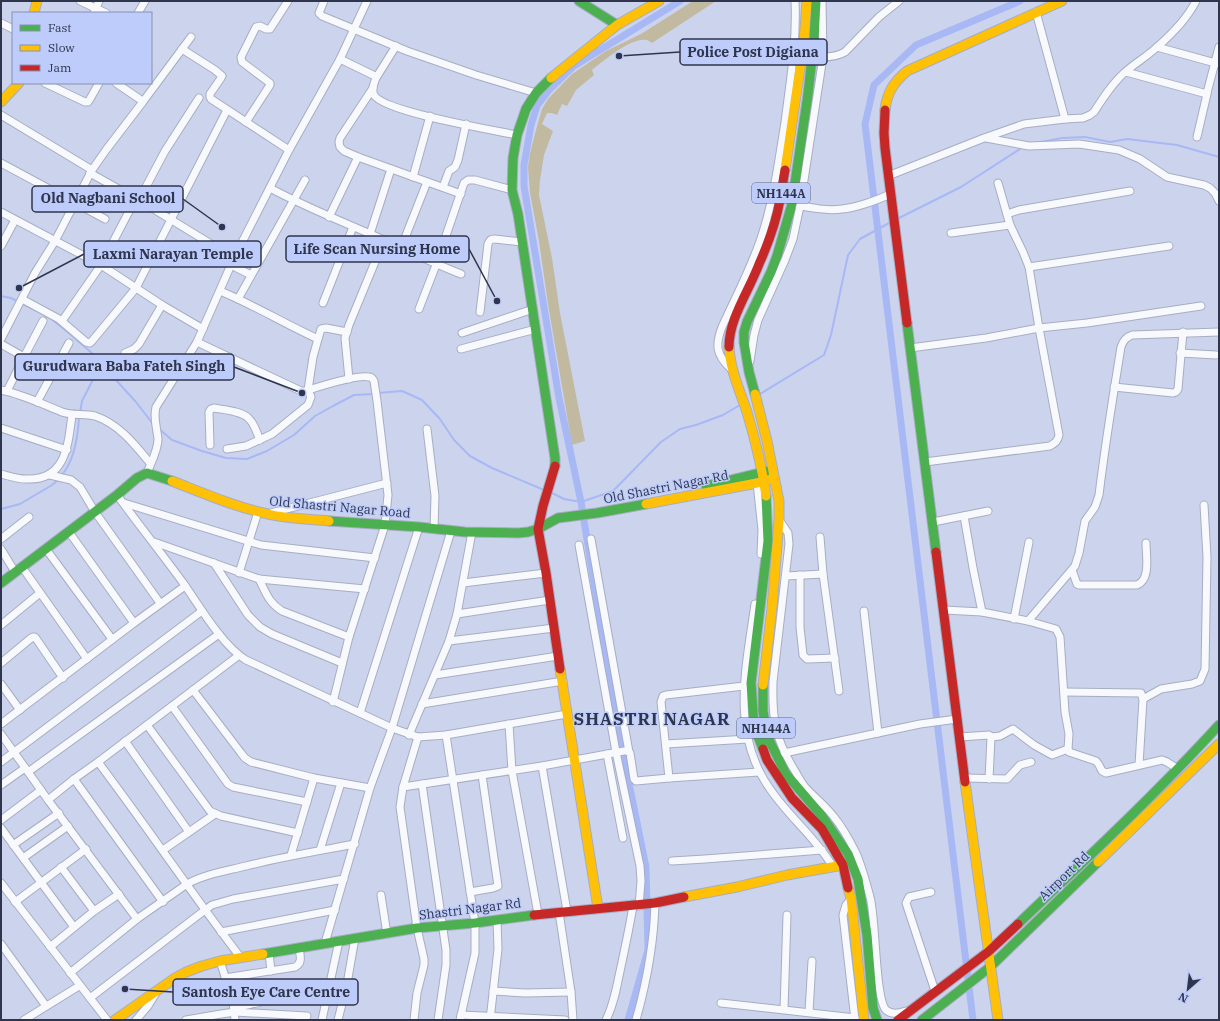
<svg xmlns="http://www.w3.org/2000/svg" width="1220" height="1021" font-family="'IBM Plex Serif',serif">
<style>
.green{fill:#c2baa0}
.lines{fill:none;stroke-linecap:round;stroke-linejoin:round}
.stream{stroke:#a8b8f5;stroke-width:2}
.canal{stroke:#a8b8f5;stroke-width:7}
.street-casing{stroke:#a7adc3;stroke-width:9}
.fast-casing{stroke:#a7adc3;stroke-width:11}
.slow-casing{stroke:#a7adc3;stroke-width:11}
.jam-casing{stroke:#a7adc3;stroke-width:11}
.street{stroke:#f7f9fc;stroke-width:7}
.fast{stroke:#4caf50;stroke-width:9}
.slow{stroke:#ffc107;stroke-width:9}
.jam{stroke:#c62828;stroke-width:9}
.labels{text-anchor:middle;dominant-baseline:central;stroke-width:3;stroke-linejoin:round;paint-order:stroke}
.shield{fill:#beccfb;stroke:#5a6281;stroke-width:1}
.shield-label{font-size:12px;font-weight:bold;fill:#2f354d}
.street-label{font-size:13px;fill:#2f354d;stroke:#beccfb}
.district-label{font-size:17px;font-weight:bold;letter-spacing:1px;fill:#2f354d;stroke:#beccfb}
.leader{fill:none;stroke:#2f354d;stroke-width:1.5}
.callout-dot{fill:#2f354d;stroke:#beccfb;stroke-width:1.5}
.callout{fill:#beccfb;stroke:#2f354d;stroke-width:1.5}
.callout-label{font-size:14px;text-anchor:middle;font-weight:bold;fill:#2f354d}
</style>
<rect width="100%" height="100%" fill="#ccd4ed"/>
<path class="green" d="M693,1H716L652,43C650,42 648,40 646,40C632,37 603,61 592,70L594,75L576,90L567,106L562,104L557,115L552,113H547L542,124L553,131L544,155L540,180L539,195L552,258L560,313L585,441L572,445L548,304L539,241L530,193L528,167L530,153L536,130L542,109L548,99L572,74L606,51L641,34Z"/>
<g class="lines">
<g class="stream">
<polyline points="1041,142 1062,138 1085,137 1110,142 1127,139 1177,145 1219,157"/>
<polyline points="897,219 961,187 1023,147"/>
<polyline points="1,296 11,298 49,317 70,334 102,362 115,379 136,402 153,424"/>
<polyline points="378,393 402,391 422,400 440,419 454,440 470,456 492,468 544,490"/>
<polyline points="760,394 824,355 831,335 848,255 860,239 891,222"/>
<polyline points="80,413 82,401 102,362"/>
<polyline points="158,428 172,440 202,451 226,458 247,459 267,451 294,435 315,416 333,406 354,395 374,394"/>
<path d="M62,475C75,459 78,437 79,417"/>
<polyline points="550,492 564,499 581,502 613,491 661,442 680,429 696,425 723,415 740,405"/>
<polyline points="1,509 20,504 52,485 58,480"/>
</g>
<g class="canal">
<polyline points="628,1020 648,950 646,867 615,714 581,502 559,398 524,186 524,165 531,125 537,106 549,90 574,66 680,1"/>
<polyline points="973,1020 865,124 874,85 916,45 1020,1"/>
</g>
<defs>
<g id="street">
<polyline points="80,1 106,13"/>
<polyline points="324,1 319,13 322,16 407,51 476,75 536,93"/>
<path d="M822,1L823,57C831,57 838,56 845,52L879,17L899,1"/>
<polyline points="1036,12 1065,119"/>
<polyline points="94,13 99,1"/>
<polyline points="138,13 145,1"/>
<polyline points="1,23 13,29"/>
<polyline points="1157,47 1219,64"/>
<polyline points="182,49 215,70 222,76 221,78 210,94 210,97 211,99 289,150"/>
<path d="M340,59L375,76L376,78C374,83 371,90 374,95C384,112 493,130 517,135"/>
<polyline points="1126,72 1207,94 1197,137"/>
<polyline points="376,78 396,46"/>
<polyline points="45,83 85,102 88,102 90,99 99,83"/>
<polyline points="373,88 340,138 339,142 340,147 344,151 358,157 461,194"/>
<polyline points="1207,93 1219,47"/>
<polyline points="142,103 191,37"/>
<polyline points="1,115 92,170"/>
<polyline points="246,122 270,85 270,83 242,62 241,57 256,27 260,26 266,29 270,29 288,1"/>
<polyline points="986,138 1029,146 1079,144 1119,150 1140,159 1167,177 1204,185 1210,188 1215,193 1219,201"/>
<polyline points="1,163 105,219"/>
<polyline points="90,173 147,205 234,258"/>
<path d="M888,176L984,138L1024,124L1065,119L1083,118L1090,115L1094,112C1103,98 1112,84 1124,73C1134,64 1146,57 1156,48C1171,35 1187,19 1196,1"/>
<polyline points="413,177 430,116"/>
<polyline points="443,187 449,171 455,167 458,160 466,124"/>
<path d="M270,188C307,208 346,223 384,240C410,252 435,264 461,274"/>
<polyline points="139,200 165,151 199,98"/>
<path d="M797,205C812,208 827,211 842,209C855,208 878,200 890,194"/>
<polyline points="1,212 101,265 162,305 203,329"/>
<polyline points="1007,214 1019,210 1130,191"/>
<polyline points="329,217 358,157"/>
<polyline points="951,233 1010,225"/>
<polyline points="370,234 391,169"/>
<polyline points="1,246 15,220"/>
<polyline points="401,248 427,182"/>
<polyline points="231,265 251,275"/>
<polyline points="1029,267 1169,246"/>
<path d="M220,291C254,305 285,324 318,339L313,357L308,390L311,397L308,405L272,434L246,446L227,449"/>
<polyline points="22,299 59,319 86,342 90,343 92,341 136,288 227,110"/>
<polyline points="238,299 305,180"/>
<polyline points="323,303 353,227"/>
<polyline points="419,309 436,265 464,183 468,180 475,180 512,190"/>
<path d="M480,312L488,244C490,240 490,239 495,239L522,242"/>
<polyline points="62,321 101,265 136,198"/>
<polyline points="462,333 533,309"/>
<polyline points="1,339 35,273 55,241 92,170 106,150 142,103 141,100 116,83"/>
<polyline points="318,339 321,329 326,328 347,332"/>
<path d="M197,342L301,391H305C318,387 357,374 369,377C372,377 372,378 374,381L377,401L388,495L385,525L349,637L333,702"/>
<polyline points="1,344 24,357 7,391"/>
<polyline points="910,348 986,338 1039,328 1087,323 1201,306"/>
<polyline points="461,349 536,329"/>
<polyline points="125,353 134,349 139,344 162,305"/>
<polyline points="1180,353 1216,355"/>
<polyline points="24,357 43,321"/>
<polyline points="750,361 754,335 758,320 785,260 793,239 800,206 823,57"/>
<path d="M731,369C716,355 715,345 722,327C736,296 753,265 763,232C774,197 779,159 785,122C790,82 797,42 795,1"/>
<polyline points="349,379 345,338 349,325 384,240"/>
<polyline points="1114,387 1173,393 1176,392 1178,389 1183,332"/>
<path d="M1,390C22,394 42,404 62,412C72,416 84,413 95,416C119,424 135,445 150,463"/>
<polyline points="37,402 69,343"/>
<polyline points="1,428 67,450"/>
<polyline points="427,429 435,496 434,529"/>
<path d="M210,445L209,412L211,409L214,408C224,410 244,411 250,420C255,425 257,434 260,440"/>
<path d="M925,462L1050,446C1055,443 1058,441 1059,435L1039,328L1029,267L1023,252L1010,225L998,183"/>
<path d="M147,473C151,463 158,450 158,439C157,428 153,418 156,407L197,342L234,258L289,150L340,59L367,1"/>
<path d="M1,474C9,476 17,479 26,479C66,481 68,445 72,415"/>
<polyline points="50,475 71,480 80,487 95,512 160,603"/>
<polyline points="757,483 762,530 761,554"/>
<path d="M117,495C139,525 162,554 184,584C200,607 222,645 246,660L392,728L418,737L446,735L567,714"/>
<polyline points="124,503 261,545 375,558"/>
<polyline points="271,513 387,483"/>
<path d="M964,516L973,568L982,612L1028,621L1075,566L1079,553L1085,521L1095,507L1099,495C1105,445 1113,396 1121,347C1123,341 1126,337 1132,335L1219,332"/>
<path d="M780,521L788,533L789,544L773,682C772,720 775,739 795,771C798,776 801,782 805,787C814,797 826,806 834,817C843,828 850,841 856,853C862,867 866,882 870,897C876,917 875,999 886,1010C892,1015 899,1013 906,1011"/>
<polyline points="933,522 988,511"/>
<polyline points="69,532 134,623 185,586"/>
<polyline points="820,537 823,574 839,691"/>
<polyline points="1,539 29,517"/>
<polyline points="591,539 629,752"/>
<polyline points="154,542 259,579 365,589"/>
<polyline points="579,545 616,752 640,866 641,881 639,906"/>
<polyline points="1,549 15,572"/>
<polyline points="46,549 112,639"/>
<polyline points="214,563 248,615 260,627 272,634 342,663"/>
<polyline points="22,567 87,659"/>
<path d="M1072,570L1077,584L1079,585H1137C1151,580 1146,555 1146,543"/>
<polyline points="239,573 258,512"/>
<polyline points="800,575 800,627 803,655 807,659 835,658"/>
<polyline points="786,576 823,574"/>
<path d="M259,579C266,593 269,603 282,611L349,637"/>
<polyline points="463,583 546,573"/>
<path d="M755,604C746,667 730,733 770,789C789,817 816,838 833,867"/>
<polyline points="944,610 982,612"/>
<polyline points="864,611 878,733"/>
<polyline points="457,614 550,600"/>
<polyline points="1014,619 1029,542"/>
<polyline points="1028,621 1056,629 1060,637 1065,712 1069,734 1068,749 1069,752 1096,761 1099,765 1102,771 1106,773 1162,760 1167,762 1178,769"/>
<polyline points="1,625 40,593"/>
<polyline points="449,641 554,628"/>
<path d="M238,656L98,762C147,827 192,894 241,958"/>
<polyline points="1,663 30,639 33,637 35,637 63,678"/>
<polyline points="435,675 558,656"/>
<polyline points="1,684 20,710"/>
<polyline points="193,690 241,753 245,758 251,762 314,778 370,788"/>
<polyline points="1064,692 1141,693 1143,699 1139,765"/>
<polyline points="1143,699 1161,689 1192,684 1200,681 1205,669 1207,557 1204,505"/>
<polyline points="422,704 563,681"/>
<polyline points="172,706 228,784 233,787 307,802"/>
<polyline points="360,713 419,527"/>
<polyline points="1,724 134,623"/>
<polyline points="509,724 512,771 538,914"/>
<polyline points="147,725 210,811 221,816 298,833"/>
<polyline points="1,734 48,800 137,919"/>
<polyline points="409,735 449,641 457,614 472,532"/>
<polyline points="446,735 475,923 475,953 460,1020"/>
<polyline points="960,737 989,735 991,737 989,779"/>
<polyline points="991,737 1000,736 1013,729 1034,745 1052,755 1068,749"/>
<polyline points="125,741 189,832"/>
<polyline points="666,744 748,739"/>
<polyline points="784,753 920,724 957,719"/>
<polyline points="607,754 623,838"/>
<polyline points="1,762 202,611"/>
<polyline points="542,766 567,911"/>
<polyline points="28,772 219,634"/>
<polyline points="669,778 661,702 663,696 666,695 744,686"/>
<polyline points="965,778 1007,779 1020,765 1031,762"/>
<polyline points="74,779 163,902"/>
<polyline points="422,784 446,950 446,965 438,1020"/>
<polyline points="1,785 25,768"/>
<polyline points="403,787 542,766 624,751 627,751 630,753 634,779 636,781 669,778 759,772"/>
<polyline points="48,800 74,779 98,762"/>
<polyline points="1,820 41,790"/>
<polyline points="68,826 23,858 74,927"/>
<polyline points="1,828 23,858"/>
<polyline points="13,845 59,813"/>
<polyline points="163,850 215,814"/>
<polyline points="320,850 341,783"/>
<polyline points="291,855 314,778"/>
<polyline points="672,861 705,859 822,850"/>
<polyline points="61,867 94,911"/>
<polyline points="1,883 90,998 205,910 212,905 233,899 344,879"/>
<polyline points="470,892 493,888 498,886 482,775"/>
<polyline points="931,892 909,897 906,903 935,991"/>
<polyline points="381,895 387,934"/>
<polyline points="851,899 846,905 843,915 855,1020"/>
<polyline points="15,902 86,849"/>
<polyline points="559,912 571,992 573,1020"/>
<polyline points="221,932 335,910"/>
<polyline points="325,943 370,788 392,728 451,531"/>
<polyline points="1,944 46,1006"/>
<polyline points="50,947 94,911 119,894"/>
<polyline points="269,953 271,971"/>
<polyline points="220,961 233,1001 235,1020"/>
<path d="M70,973L137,919L187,884C205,874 226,871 246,866C282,857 318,851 355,844"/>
<path d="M225,978L295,967C303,963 300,955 299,948"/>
<polyline points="493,991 525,993 571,992"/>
<polyline points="90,998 107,1020"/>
<polyline points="721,1003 855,1018"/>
<path d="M234,1008C256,1004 288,993 309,994C320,995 332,998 343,1001"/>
<polyline points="784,1009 787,915"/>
<polyline points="809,1012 812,961"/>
<polyline points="461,1015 565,1020"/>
<polyline points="24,1020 79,986"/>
<polyline points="136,1020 148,1006 156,993"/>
<polyline points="186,1020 221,1014 235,1012 307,1016"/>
<polyline points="322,1020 339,941"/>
<polyline points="338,1020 347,984 355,938"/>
<polyline points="414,1020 417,993 424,965 424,959 417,928 400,807 403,787 418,737"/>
<polyline points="490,1020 498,949 497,920"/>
<path d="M606,1020C613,1006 616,991 619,976C624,953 629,930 633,906"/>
<path d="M636,1020C647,981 654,944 655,903"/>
</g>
<g id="fast">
<polyline points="579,1 617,25"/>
<polyline points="551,78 536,93 526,109 517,135 513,158 512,190 518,214 555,458 555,466"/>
<polyline points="907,323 936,552"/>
<polyline points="755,394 749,372 744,342 744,332 747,322 771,272 777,256 792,204 808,94 814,39 816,1"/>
<polyline points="706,486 768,471"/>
<polyline points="329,521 419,527 465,532 518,533 528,532 538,529 558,518 597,513 646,504"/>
<polyline points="1,583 117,495 137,478 147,473 172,481"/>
<polyline points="763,685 763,711 767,736 786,774 822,816 848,854 858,879 867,935 873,1008 877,1020"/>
<polyline points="763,749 754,726 751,683 768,541 766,496"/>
<path d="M1018,924C1086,859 1155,795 1219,725"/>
<polyline points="263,954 417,928 475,923 534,915"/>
<polyline points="922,1020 990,967 1098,862"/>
</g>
<g id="slow">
<polyline points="34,13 37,1"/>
<polyline points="551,78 617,25 659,1"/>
<polyline points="1,102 19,83"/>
<path d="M885,110C887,92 894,82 907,71L1062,1"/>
<polyline points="785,170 804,41 807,1"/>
<path d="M729,347C730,370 740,391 747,412C755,439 762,467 766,496"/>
<polyline points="755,394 767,441 779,501 779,520 772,608 763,685"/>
<path d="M172,481C203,493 235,507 268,514C288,519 309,519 329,521"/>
<polyline points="646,504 757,483 771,479"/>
<polyline points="560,669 598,908"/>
<polyline points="965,782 998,1020"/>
<polyline points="1098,862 1219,744"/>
<polyline points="848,888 851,898 864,1020"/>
<polyline points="684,897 737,887 787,875 843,865"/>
<polyline points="115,1020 175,978 186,972 202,966 220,961 263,954"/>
</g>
<g id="jam">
<polyline points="885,110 884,133 885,148 907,323"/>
<path d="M729,347C729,318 749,291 759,264C768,244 776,222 780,200C782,190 783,180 785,170"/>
<polyline points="555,466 543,506 538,529 546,573 560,669"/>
<polyline points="936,552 965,782"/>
<polyline points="763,749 767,760 792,798 822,829 843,865 848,888"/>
<polyline points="534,915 655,903 684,897"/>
<polyline points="898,1020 988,952 1018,924"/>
</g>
</defs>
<use href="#street" class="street-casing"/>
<use href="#fast" class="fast-casing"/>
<use href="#slow" class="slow-casing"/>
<use href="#jam" class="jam-casing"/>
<use href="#street" class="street"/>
<use href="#fast" class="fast"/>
<use href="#slow" class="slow"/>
<use href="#jam" class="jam"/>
</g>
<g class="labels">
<g class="shield">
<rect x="752" y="183" width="58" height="20" rx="3"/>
<rect x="737" y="718" width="58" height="20" rx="3"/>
</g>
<g class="shield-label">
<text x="781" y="193">NH144A</text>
<text x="766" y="728">NH144A</text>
</g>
<g class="street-label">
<text transform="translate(666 487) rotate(-11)">Old Shastri Nagar Rd</text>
<text transform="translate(340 507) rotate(5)">Old Shastri Nagar Road</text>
<text transform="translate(1064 876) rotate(-44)">Airport Rd</text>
<text transform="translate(470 909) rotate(-7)">Shastri Nagar Rd</text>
</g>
<g class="district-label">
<text x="652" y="719">SHASTRI NAGAR</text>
</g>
</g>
<path class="leader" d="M619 56L680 52M222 227L183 199M497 301L469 249M19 288L84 254M302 393L234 367M125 989L173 992"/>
<g class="callout-dot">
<circle cx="619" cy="56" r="4"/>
<circle cx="222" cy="227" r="4"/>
<circle cx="497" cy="301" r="4"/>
<circle cx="19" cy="288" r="4"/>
<circle cx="302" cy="393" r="4"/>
<circle cx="125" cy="989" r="4"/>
</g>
<g class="callout">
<rect x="680" y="39" width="147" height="26" rx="4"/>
<rect x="32" y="186" width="151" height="26" rx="4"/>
<rect x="286" y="236" width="183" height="26" rx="4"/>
<rect x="84" y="241" width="177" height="26" rx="4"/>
<rect x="15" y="354" width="219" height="26" rx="4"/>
<rect x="173" y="979" width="185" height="26" rx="4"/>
</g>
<g class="callout-label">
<text x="753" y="57">Police Post Digiana</text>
<text x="108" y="203">Old Nagbani School</text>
<text x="377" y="254">Life Scan Nursing Home</text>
<text x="173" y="259">Laxmi Narayan Temple</text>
<text x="124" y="371">Gurudwara Baba Fateh Singh</text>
<text x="266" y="997">Santosh Eye Care Centre</text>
</g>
<rect width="1220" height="1021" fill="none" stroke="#2f354d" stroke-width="4"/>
<rect x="12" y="12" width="140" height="72" fill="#beccfb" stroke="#8590b5"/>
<rect x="20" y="25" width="20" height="6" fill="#4caf50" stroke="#8590b5"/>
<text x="48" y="32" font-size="12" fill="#2f354d">Fast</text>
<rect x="20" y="45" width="20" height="6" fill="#ffc107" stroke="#8590b5"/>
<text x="48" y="52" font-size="12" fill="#2f354d">Slow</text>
<rect x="20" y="65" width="20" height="6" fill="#c62828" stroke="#8590b5"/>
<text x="48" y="72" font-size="12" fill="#2f354d">Jam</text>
<g transform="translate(1188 989) rotate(208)" stroke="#beccfb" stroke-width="3" paint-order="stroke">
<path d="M0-3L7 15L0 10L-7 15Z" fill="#2f354d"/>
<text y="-6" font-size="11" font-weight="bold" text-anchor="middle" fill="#2f354d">N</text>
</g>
</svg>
